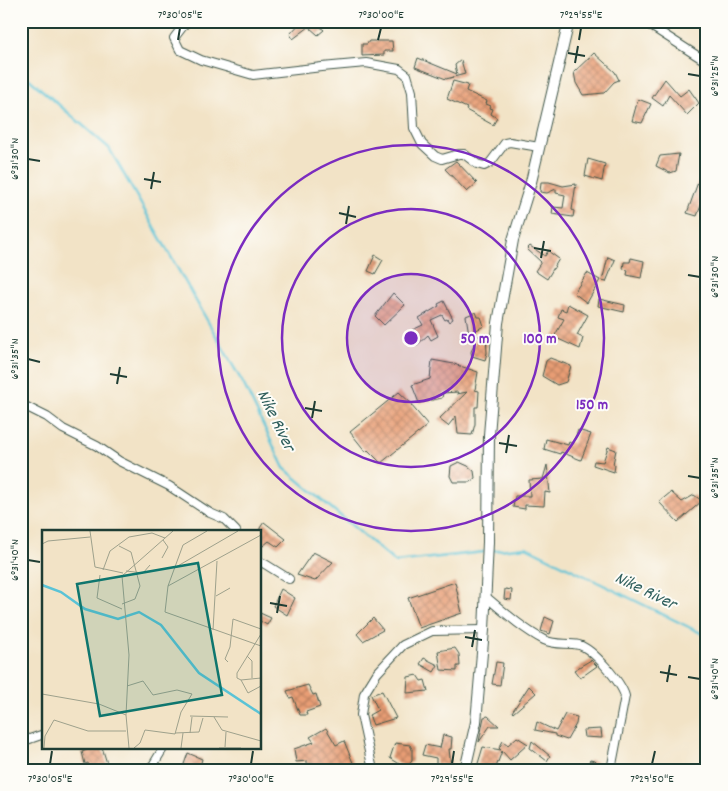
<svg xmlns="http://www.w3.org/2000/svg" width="728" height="791" font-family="Dekko,sans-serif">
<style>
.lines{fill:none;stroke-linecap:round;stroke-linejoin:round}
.stream{stroke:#5ac3d6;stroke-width:2.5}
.building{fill:url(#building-cross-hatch)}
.minor-casing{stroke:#3f564a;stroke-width:10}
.tertiary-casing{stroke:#3f564a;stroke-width:12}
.minor{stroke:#fff;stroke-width:8}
.tertiary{stroke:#fff;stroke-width:10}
.ticks{fill:none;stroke:#1f3d34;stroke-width:2}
.ring{fill:none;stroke:#7b2cbf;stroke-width:2.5}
.labels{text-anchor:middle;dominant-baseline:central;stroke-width:4;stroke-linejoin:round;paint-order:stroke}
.water-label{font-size:18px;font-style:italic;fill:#2e5e5c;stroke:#fdfcf7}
.inset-river{fill:none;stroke:#5ac3d6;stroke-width:2.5}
.inset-road{fill:none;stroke:#9ea18c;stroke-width:1}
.view{fill:#0f766e;fill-opacity:0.15;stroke:#0f766e;stroke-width:2.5}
.inset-edge{fill:none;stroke:#1f3d34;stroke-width:2.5}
.centre{fill:#7b2cbf;stroke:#fdfcf7;stroke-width:2.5}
.ring-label{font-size:15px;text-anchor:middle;font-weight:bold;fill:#7b2cbf;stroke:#fdfcf7;stroke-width:4;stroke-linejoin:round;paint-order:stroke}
.neatline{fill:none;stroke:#1f3d34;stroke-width:2}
.ticks-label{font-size:12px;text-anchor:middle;fill:#1f3d34}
</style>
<defs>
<pattern id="building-cross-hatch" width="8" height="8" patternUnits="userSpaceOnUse" patternTransform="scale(1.25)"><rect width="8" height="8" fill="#e89d74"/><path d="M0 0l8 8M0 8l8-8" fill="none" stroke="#bb8160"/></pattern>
</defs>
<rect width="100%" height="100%" fill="#fdfcf7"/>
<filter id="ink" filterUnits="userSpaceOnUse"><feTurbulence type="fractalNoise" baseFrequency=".02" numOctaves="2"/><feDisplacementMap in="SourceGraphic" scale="10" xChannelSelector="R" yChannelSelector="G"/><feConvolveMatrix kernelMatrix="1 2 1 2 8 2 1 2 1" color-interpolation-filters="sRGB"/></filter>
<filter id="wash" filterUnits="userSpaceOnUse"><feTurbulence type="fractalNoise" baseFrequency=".0096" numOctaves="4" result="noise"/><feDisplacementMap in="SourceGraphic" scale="20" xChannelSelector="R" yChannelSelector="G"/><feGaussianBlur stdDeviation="1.12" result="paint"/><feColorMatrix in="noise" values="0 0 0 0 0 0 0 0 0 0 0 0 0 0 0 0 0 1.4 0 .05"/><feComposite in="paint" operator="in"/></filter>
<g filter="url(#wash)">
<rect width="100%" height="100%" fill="#f2e3c6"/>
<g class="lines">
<g class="stream">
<polyline points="21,72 109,148 244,385 284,468 395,562 484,552"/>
<polyline points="489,551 526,547 707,636"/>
</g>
</g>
<g id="blocks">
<g class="building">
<polygon points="302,21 318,21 316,23 324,30 318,35 309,27 293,39 290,34"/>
<polygon points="369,41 392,41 393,51 384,51 384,55 362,56 362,44 367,44"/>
<polygon points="594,53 615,72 619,80 614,82 604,93 583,95 576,83 574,72"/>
<polygon points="418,58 457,74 455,65 461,60 465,74 446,79 415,67"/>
<polygon points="665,79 680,96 689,89 699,103 687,115 669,95 663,106 652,98"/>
<polygon points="453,81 468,85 466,91 487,101 486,104 491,106 490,108 493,109 491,114 497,118 493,125 466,110 467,108 447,99"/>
<polygon points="638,99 651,104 642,123 632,121"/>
<polygon points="679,154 676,171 670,173 656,166 660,156"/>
<polygon points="588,159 605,164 602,181 585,176"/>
<polygon points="706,160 707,190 697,216 687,213"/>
<polygon points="456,161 477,183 467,192 445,169"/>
<polygon points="541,182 549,182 563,186 576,184 572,210 574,211 573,217 552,214 553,207 563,208 565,195 556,193 556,189 547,193 540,192"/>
<polygon points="530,246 545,256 548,251 559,259 547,279 535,271 541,262 527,249"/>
<polygon points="375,255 383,260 375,274 368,271"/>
<polygon points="608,257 615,260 606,282 602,281"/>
<polygon points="631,258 644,261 641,278 627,275 628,270 623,269 624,262 630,262"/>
<polygon points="587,273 600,280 587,303 574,293"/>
<polygon points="393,293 405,305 384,325 375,316"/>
<polygon points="599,299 625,305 624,312 598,306"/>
<polygon points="444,301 453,319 449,322 447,319 445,320 442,315 431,320 438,336 431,340 428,335 417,345 408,332 423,325 419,318 439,306 438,304"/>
<polygon points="568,304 588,315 577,335 583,338 580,349 554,337 564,319 558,317 561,309 566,311"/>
<polygon points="476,312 478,317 481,317 484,326 469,334 466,316"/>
<polygon points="477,336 486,336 487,353 485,360 472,356 471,352"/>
<polygon points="550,358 571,366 566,382 557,385 542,376 546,361"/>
<polygon points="432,360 454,364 478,372 475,390 479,391 478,407 475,407 475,424 472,435 458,434 456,416 448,426 439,419 467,392 457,394 458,392 443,393 442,398 419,403 412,385 430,379"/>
<polygon points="399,392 413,405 411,405 428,425 381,463 368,450 366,452 350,432"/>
<polygon points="578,430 591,434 581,460 561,452 560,454 544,449 546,439 568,445 569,442 573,444"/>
<polygon points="608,447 616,450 613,464 615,465 614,472 593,465 594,461 603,462"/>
<polygon points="459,462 468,466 474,471 475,478 470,482 453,482 450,476 451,466"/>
<polygon points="547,465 550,493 545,492 544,506 525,505 525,509 513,507 515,496 530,496 529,480 543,479"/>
<polygon points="671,492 682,502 694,495 702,501 678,522 659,502"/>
<polygon points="264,522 286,539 278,547 269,541 263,546 260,542 260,528"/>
<polygon points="313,552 333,562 315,581 297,575"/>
<polygon points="455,582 462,613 419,628 408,598"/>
<polygon points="281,589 295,598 287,615 273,606"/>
<polygon points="505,589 512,590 511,600 504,599"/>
<polygon points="260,613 271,618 267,625 260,621"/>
<polygon points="545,617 554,621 550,634 541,631"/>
<polygon points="373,618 383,630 363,641 357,634"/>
<polygon points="455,648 459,654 460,666 457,666 457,671 441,670 438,651"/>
<polygon points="424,658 438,665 434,672 420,664"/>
<polygon points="591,660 597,666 580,678 574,670"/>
<polygon points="496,662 503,663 500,685 492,684"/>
<polygon points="417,675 421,681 425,680 428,691 407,693 408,677"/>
<polygon points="308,685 313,695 316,694 320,707 306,712 307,715 300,715 293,697 290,698 287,691"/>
<polygon points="529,686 536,693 513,713 512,712"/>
<polygon points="382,691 396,718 373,725 369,715 378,710 371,695"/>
<polygon points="565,714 577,717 576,724 567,740 555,736 555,734 535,730 537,722 556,731"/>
<polygon points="488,716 499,726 490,726 479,742 484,717"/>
<polygon points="326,728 336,745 344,741 356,770 324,770 318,764 307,764 307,761 296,762 294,749 314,742 310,737"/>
<polygon points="601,729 602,738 584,737 583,730"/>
<polygon points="443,735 452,737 451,749 449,749 451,766 436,764 436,758 422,755 425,745 440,748"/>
<polygon points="517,737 528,744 510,760 502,751 495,770 476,770 483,747 501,750 499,748 503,741 508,745"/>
<polygon points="532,741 550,756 547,761 530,748"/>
<polygon points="395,743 410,745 412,749 412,761 406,768 390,758"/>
<polygon points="93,747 102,747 109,770 90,770 88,763 85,764 82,752"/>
<polygon points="188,753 202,759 199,770 182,770"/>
<polygon points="590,760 595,761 605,770 590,770 586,766"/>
</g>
</g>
</g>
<g filter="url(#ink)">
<use href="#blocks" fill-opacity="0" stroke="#3f564a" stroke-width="1"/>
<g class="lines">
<defs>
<g id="minor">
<polyline points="187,21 174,38 180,50 201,60 253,75 322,67 366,63 399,69 407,75 412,92 414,128 422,144 435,156 442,159 459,154 464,154 477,164 484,166 490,163 505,143 510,142 539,147"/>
<polyline points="643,21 707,62"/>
<polyline points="21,404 47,417 63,429 97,446 119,461 169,486 210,513 224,519 236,531"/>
<polyline points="260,562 265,564 289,579"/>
<path d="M485,596C504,612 523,629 544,640C556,646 567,642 579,645C593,649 621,682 625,696L611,770"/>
<polyline points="21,727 22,742"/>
<polyline points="21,742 44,734"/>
<polyline points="150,770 164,747"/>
<polyline points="373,770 361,715 364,694 377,673 403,645 432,631 484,630"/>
</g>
<polyline id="tertiary" points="465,770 476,722 484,630 488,542 489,435 498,323 513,240 531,182 569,21"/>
</defs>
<use href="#minor" class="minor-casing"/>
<use href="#tertiary" class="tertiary-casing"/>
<use href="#minor" class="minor"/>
<use href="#tertiary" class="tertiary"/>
</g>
</g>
<path class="ticks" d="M178,40L180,28M378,40L381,28M579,40L581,28M568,53L585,56M575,63L578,46M688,74L700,76M28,159L40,161M144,179L161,182M151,189L154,172M339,213L356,217M346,224L349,206M534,248L551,251M541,258L544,241M688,275L700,277M28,359L40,362M110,374L127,377M117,384L120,367M305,408L322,411M312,418L315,401M499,443L517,446M506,453L509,435M688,476L700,478M28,560L40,562M270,603L287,606M277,613L280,596M465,637L482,640M472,647L475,630M660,672L677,675M688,677L700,679M667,682L670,665M50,764L52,751M251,764L253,751M452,764L454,751M652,764L655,751"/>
<circle cx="411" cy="338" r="64" fill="#7b2cbf" fill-opacity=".12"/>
<g class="ring">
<circle cx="411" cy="338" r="64"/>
<circle cx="411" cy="338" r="129"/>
<circle cx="411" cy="338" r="193"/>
</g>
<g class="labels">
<g class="water-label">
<text transform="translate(275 421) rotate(64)">Nike River</text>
<text transform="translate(645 592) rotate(26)">Nike River</text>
</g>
</g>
<g transform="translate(42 530)">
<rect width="219" height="219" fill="#f2e3c6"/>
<path class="inset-river" d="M0,55L19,62L43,79L76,89L97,82L119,95L157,143L219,184"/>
<path class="inset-road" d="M48,1L53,37L81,43M165,1L141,15L126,56L123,82L219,116M0,14L6,11L48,7M77,16L89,22L98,56L93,69L80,74M120,28L126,17L121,10M134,37L196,1M61,40L68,21L87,7L110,3L123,8M84,41L101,43L108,35M58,45L55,68L80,79M126,56L219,5M174,66L188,58M171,100L175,31M219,104L195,143V148L199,150L219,148M205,126L210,131V148M186,132L183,129L188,117L191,89L219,99M199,150L206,163L219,156M85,156L101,151L111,165L135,160L150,164L139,182L133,204L103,200L98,213L92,218M0,164L57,174L84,185M148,186L186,187M172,187L180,200L219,211M133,203L157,202L161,188M148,203L150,187M183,217L184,202M2,218L3,206L12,190L46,201H84M87,218L84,185L87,125L80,46L131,1M139,218L141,203M177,218H199"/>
<path class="view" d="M156,33L180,165L58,186L35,54Z"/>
<rect width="219" height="219" class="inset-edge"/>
</g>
<circle cx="411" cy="338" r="8" class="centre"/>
<g class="ring-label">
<text x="475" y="343">50 m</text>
<text x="540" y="343">100 m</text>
<text x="592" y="409">150 m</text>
</g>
<rect width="728" height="791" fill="none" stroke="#fdfcf7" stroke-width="55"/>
<rect x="28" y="28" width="672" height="736" class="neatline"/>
<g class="ticks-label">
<text x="180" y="18">7°30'05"E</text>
<text x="381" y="18">7°30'00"E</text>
<text x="581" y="18">7°29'55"E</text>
<text transform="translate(714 76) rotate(-90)" y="4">6°31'25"N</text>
<text transform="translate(14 159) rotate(-90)" y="4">6°31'30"N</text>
<text transform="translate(714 277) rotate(-90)" y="4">6°31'30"N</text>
<text transform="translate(14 359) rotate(-90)" y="4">6°31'35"N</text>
<text transform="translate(714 478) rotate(-90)" y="4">6°31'35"N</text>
<text transform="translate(14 560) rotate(-90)" y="4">6°31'40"N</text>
<text transform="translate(714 679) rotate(-90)" y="4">6°31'40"N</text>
<text x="50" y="782">7°30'05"E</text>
<text x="251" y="782">7°30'00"E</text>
<text x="452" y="782">7°29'55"E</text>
<text x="652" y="782">7°29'50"E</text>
</g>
</svg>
